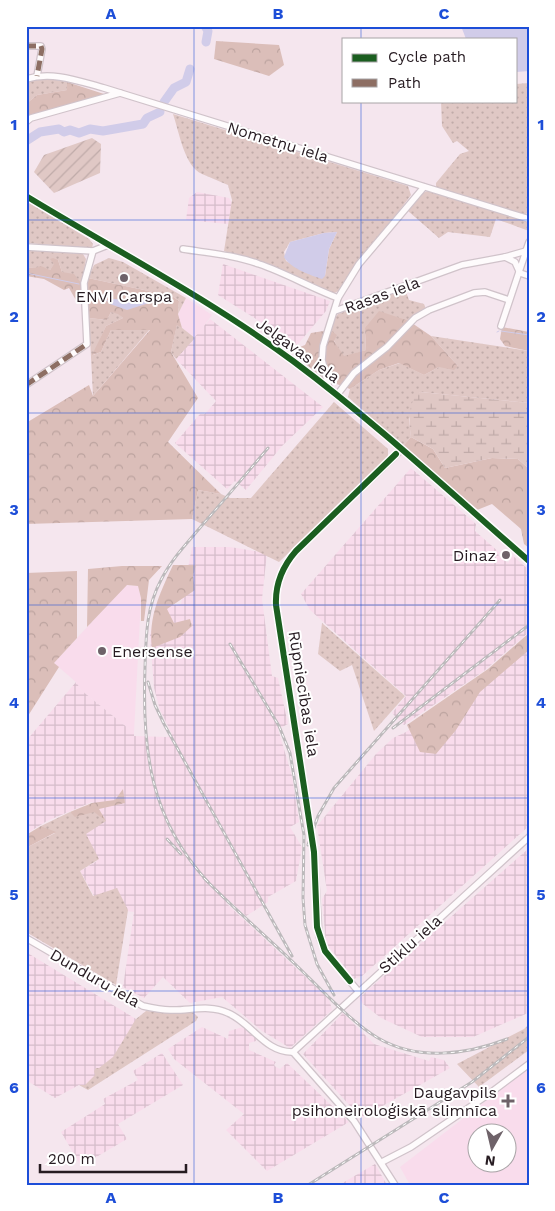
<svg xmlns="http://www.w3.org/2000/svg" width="555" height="1211" font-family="'Work Sans',sans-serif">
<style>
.built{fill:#f9dcec;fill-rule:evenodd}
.industrial{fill:url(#industrial-grid)}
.grass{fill:url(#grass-dots);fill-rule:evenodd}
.forest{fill:url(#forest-crowns)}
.wetland{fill:url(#wetland-marsh)}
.garden{fill:url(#garden-furrows)}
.water{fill:#d1cce9}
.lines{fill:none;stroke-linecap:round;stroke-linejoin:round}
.stream{stroke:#d1cce9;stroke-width:1}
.river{stroke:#d1cce9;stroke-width:9}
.minor-casing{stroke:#d0c3ca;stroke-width:8}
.minor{stroke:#fefbfc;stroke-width:5.5}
.rail-casing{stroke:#bcb9bb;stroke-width:3}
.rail{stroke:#fff;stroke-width:1;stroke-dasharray:4;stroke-linecap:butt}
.quiet{stroke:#8d6e63;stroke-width:5;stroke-dasharray:10 5;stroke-linecap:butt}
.cycleway-casing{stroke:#fff;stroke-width:9}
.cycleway{stroke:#1b5e20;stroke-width:6}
.grid{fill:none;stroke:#1d4ed8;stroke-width:1;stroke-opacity:0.55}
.poi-dot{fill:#6e6269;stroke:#fff;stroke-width:2}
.labels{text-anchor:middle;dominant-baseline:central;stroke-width:4;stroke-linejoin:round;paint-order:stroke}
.street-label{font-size:16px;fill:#261b21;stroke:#fff}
.poi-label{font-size:16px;fill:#261b21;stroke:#fff;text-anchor:end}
.neatline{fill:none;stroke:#1d4ed8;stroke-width:2}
.grid-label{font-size:16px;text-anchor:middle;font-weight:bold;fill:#1d4ed8}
</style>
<defs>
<pattern id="industrial-grid" width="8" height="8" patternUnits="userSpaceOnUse" patternTransform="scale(1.25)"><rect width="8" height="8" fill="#f9dcec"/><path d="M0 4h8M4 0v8" fill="none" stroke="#d5bcca"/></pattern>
<pattern id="grass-dots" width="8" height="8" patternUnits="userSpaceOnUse" patternTransform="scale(1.25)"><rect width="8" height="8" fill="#e0c8c5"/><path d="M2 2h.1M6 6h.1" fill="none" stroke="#c0aba9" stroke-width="1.8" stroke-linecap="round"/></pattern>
<pattern id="forest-crowns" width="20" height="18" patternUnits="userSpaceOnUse" patternTransform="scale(1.25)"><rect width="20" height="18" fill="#dbbeb9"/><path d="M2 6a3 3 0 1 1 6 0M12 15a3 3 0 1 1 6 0" fill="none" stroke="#bca39f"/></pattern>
<pattern id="wetland-marsh" width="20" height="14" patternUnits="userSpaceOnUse" patternTransform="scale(1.25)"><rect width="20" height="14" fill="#e0c8c5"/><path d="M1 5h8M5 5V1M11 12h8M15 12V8" fill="none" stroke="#c0aba9"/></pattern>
<pattern id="garden-furrows" width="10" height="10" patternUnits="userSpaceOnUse" patternTransform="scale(1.25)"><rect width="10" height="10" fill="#e0c8c5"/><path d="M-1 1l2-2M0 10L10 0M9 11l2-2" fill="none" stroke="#c0aba9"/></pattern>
</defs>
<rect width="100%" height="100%" fill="#f5e6ee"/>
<g class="built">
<polygon points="186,298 212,315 195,338 182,328 178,314"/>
<polygon points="126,585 138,586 141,598 134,733 81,690 76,682 54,663"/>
<path d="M529,1068V1185H410L400,1167ZM478,1134H508V1164H478Z"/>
</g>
<g class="industrial">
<polygon points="197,192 229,198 232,203 228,224 186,220 189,198"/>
<polygon points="223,264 330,301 326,311 297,345 218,295"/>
<polygon points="210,319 323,407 282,446 246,490 235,481 227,489 175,443 200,414 205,414 216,401 176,359"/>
<polygon points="411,468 476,524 475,531 500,553 498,555 508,563 513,556 529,570 529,632 484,671 404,725 392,713 406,696 310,610 301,594"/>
<polygon points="192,547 230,547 267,553 262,599 272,676 278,678 288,724 278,729 292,776 299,822 290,827 302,847 296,881 268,897 268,902 246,916 229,900 226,903 329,999 332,1010 290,1048 262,1031 222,997 190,1003 163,977 144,998 123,987 134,912 101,908 80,871 97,861 80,834 104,819 92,802 47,821 26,834 26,741 76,682 81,690 134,733 134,736 167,737 172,734 160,710 154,688 150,636 156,607 181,604"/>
<polygon points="529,639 529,826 362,976 354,979 326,943 322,899 327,891 317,826 376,754 393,738 406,732"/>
<polygon points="529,848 528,1013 473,1037 422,1037 381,1018 363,1004 359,998"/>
<polygon points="26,952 136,1019 193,1018 85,1086 79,1085 55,1098 26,1080"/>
<polygon points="343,1013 374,1044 429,1061 431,1057 444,1060 450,1068 361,1118 303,1054"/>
<polygon points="202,1027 228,1039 229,1031 243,1027 256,1038 256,1041 249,1043 249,1050 276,1062 274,1065 276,1067 280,1069 287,1063 349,1122 267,1171 226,1130 244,1114 174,1059 168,1049"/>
<polygon points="162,1053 183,1085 118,1124 127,1139 81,1166 61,1132 105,1104 103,1099 138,1080 133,1071"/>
<polygon points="375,1164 387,1185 339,1185"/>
</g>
<g class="grass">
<polygon points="47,78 67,82 67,90 37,95 26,104 26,81"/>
<polygon points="529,83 529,208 526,215 436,188 436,183 460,154 469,151 457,141 453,143 442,126 441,101 516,101 516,84"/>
<path d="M173,114L408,186L411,195L340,290L333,294L224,251L232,200L228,185C219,181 211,178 202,174C184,166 179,131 173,114ZM337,232L329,249L325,276H314L286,261L284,252L290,242L324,233Z"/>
<polygon points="428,191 529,222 529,231 496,219 490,237 448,232 439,238 408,211 422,193"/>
<polygon points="26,201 89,239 93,244 92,248 26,243"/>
<polygon points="26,250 83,254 86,259 82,284 62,272 58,260 50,270 26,267"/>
<polygon points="109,258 123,262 186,298 178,314 179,301 172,296 88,278 94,265"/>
<path d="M405,289L409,300L424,304L426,309L409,321L365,328L366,350L344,357C335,343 324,328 338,314Z"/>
<polygon points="111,312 118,313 123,318 106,326 93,355 101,352 111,330 150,329 93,396 89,318 107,320"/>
<polygon points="177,324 195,338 176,359 171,352"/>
<polygon points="431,336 529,351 529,403 420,392 409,419 411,437 403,446 348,397 350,389 379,370 400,363 424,375 439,367 458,366"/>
<polygon points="334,402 388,449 388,457 279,562 192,519 198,490 221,494 230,498 251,498"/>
<polygon points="322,623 405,696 374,731 352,665 340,671 318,654"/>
<polygon points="94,811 106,821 86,834 99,859 80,871 93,896 117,888 128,910 116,985 26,932 26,848 55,833 41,826 70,812 75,816"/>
<polygon points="146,1011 176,1013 193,1012 198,1017 196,1021 88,1090 79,1085 85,1085 95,1075 94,1071 96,1068 99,1068 113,1057 136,1019"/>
<polygon points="529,1024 529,1050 479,1087 457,1064 524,1029"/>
</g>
<g class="forest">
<polygon points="216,41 279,45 284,65 269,76 214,59"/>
<polygon points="67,82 104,94 26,117 26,104 37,95 67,90"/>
<polygon points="53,258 58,260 62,272 74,274 82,284 82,302 77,302 69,288 64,290 44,279 26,276 26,267 35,268 41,266 50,270 54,264 50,259"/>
<polygon points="88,278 172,296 179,301 178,314 182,328 177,325 171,352 198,398 168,442 221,494 198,490 192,519 26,524 26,423 89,385 93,396 150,330 111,330 101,352 92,355 106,326 123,318 118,314 111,312 107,320 89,318 86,286"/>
<polygon points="379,311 409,321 431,336 458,366 454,370 439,367 424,375 399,363 379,370 350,389 326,380 294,355 295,349 305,345 311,333 330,330 337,335 334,341 344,356 366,350 365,328"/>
<polygon points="502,327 529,332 529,351 505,346 500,339"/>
<polygon points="411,437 433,449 445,468 492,458 518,459 529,469 529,548 524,544 521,529 492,504 477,510 403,446"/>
<path d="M173,565H196L193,576L195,590L167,609L174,623L190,619L192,626L180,637L152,648C148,617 160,593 173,565Z"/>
<polygon points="122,566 162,566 149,580 144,621 141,621 141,598 138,586 127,585 87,627 88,569"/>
<polygon points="77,571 77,638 54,663 59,667 26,719 26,573"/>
<polygon points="529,633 529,650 480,692 456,730 436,754 420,752 407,725 488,669"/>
<polygon points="123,789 125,803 99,809 106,821 94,812 75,817 70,812 92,803 115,800"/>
<polygon points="41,826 56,832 26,848 26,835"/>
</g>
<path class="wetland" d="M420,392L529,403V469L518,459L492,458L445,468L433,449L411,437C409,424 407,401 420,392Z"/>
<polygon class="garden" points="92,138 101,144 100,173 54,193 34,172 44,155"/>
<g class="water">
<polygon points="461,26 529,26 529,71 516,72 516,39 466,39"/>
<path d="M337,232L329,249L325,276L322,279C310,275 290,268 284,257L290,242L324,233Z"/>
<polygon points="111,299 148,300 149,303 127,310 110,304 108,301"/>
</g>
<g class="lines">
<g class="stream">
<polyline points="26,273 79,284"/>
<polyline points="96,298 108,301"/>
<polyline points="501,331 529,335"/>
<polyline points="497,332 499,331"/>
</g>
<g class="river">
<polyline points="205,26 208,31 206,42"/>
<polyline points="164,102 174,88 186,82 190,69"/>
<polyline points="26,141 40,132 59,129 64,132 70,130 79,133 90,129 103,131 143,124 147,118 160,112"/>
</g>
<defs>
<g id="minor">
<polyline points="26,46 41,46 42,49 37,76"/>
<path d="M26,79C53,71 78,81 104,88L529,219"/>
<polyline points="26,122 31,118 120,93"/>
<path d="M26,196C115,250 209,299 293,361C375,422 451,493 529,561"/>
<polyline points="26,247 93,251 108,245"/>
<path d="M183,249C208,253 235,255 259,264C286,273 311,288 338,298"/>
<polyline points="526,251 505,257 515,262 520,273 529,276"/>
<polyline points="335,311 462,265 505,257"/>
<polyline points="501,326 529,242"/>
<polyline points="26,385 87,344 84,283 93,251"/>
<polyline points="329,388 322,360 323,346 338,298 359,264 424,187"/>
<polyline points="337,395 354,373 387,347 415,318 429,310 474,293 485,292 509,300"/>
<path d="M26,938L143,1006C152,1008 161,1010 170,1010C189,1011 209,1004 228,1013C252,1023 265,1053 293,1052"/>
<path d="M358,991L325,951L319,936L314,852L276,605C275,584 282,567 296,551L401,450"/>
<polyline points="293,1052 529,837"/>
<polyline points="293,1052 354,1121 395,1185"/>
<polyline points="382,1162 411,1147 489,1094 529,1064"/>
</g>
</defs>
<use href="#minor" class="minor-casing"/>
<use href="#minor" class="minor"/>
<defs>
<g id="rail">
<polyline points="230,644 279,726 290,753 304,835 303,898 305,925 317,964 334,995"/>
<polyline points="148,682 155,705 164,724 292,956"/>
<polyline points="393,728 529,625"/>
<polyline points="167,839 181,854"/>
<polyline points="308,845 318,816 334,788 500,600"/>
<path d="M204,878C233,908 265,935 295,964C318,986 352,1023 378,1038C417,1061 466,1055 507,1039"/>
<path d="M208,882C150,819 142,750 145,668C146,637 146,608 161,580C172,558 189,541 204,523C226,498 247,473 268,448"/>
<polyline points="308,1185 472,1082 529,1037"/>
</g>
</defs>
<use href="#rail" class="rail-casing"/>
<use href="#rail" class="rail"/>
<g class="quiet">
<polyline points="26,46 41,46 42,49 37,76"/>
<polyline points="26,385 87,344"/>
</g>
<defs>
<g id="cycleway">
<path d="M26,196C115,250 209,299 293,361C375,422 451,493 529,561"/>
<path d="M350,981L325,951L317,927L314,852L276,605C275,584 282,567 296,551L396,454"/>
</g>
</defs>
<use href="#cycleway" class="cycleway-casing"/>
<use href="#cycleway" class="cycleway"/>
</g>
<path class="grid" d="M194,26V1185M361,26V39M361,101V1185M26,220H529M26,413H529M26,605H529M26,798H529M26,991H529"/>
<g class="poi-dot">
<circle cx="124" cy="278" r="5"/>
<circle cx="506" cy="555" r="5"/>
<circle cx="102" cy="651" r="5"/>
<path d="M505.5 1093.5h5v5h5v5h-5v5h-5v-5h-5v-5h5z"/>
</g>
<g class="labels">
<g class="street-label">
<text transform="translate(278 142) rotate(17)">Nometņu iela</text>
<text transform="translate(382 295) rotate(-20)">Rasas iela</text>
<text transform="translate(298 350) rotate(36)">Jelgavas iela</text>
<text transform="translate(304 694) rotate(81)">Rūpniecības iela</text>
<text transform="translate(410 944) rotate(-42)">Stiklu iela</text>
<text transform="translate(95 978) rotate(30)">Dunduru iela</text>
</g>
<g class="poi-label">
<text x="124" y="296" text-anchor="middle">ENVI Carspa</text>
<text x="496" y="555">Dinaz</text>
<text x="112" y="651" text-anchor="start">Enersense</text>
<text x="497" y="1092">Daugavpils<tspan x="497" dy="18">psihoneiroloģiskā slimnīca</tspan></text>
</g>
</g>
<rect width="555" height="1211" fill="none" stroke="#ffffff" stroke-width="55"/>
<rect x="342" y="38" width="175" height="65" fill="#ffffff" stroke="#a8a4a6"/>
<rect x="352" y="54" width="25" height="8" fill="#1b5e20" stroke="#a8a4a6"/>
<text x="388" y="62" font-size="15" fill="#261b21">Cycle path</text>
<rect x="352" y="79" width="25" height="8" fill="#8d6e63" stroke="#a8a4a6"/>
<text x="388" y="88" font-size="15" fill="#261b21">Path</text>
<g transform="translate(492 1148) rotate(188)"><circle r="24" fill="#ffffff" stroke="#a8a4a6"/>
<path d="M0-4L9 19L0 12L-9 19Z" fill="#6e6269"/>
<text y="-8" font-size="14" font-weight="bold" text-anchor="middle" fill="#261b21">N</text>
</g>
<path d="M40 1164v8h146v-8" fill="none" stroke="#261b21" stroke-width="2.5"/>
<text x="48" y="1164" font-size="15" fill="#261b21" stroke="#ffffff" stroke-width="4" paint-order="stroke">200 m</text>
<rect x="28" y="28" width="500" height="1156" class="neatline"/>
<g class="grid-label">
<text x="111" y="19">A</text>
<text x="278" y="19">B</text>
<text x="444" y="19">C</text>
<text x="14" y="130">1</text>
<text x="541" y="130">1</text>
<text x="14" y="322">2</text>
<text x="541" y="322">2</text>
<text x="14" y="515">3</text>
<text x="541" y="515">3</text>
<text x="14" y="708">4</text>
<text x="541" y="708">4</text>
<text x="14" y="900">5</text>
<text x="541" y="900">5</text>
<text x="14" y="1093">6</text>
<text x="541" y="1093">6</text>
<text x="111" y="1203">A</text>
<text x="278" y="1203">B</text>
<text x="444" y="1203">C</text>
</g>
</svg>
